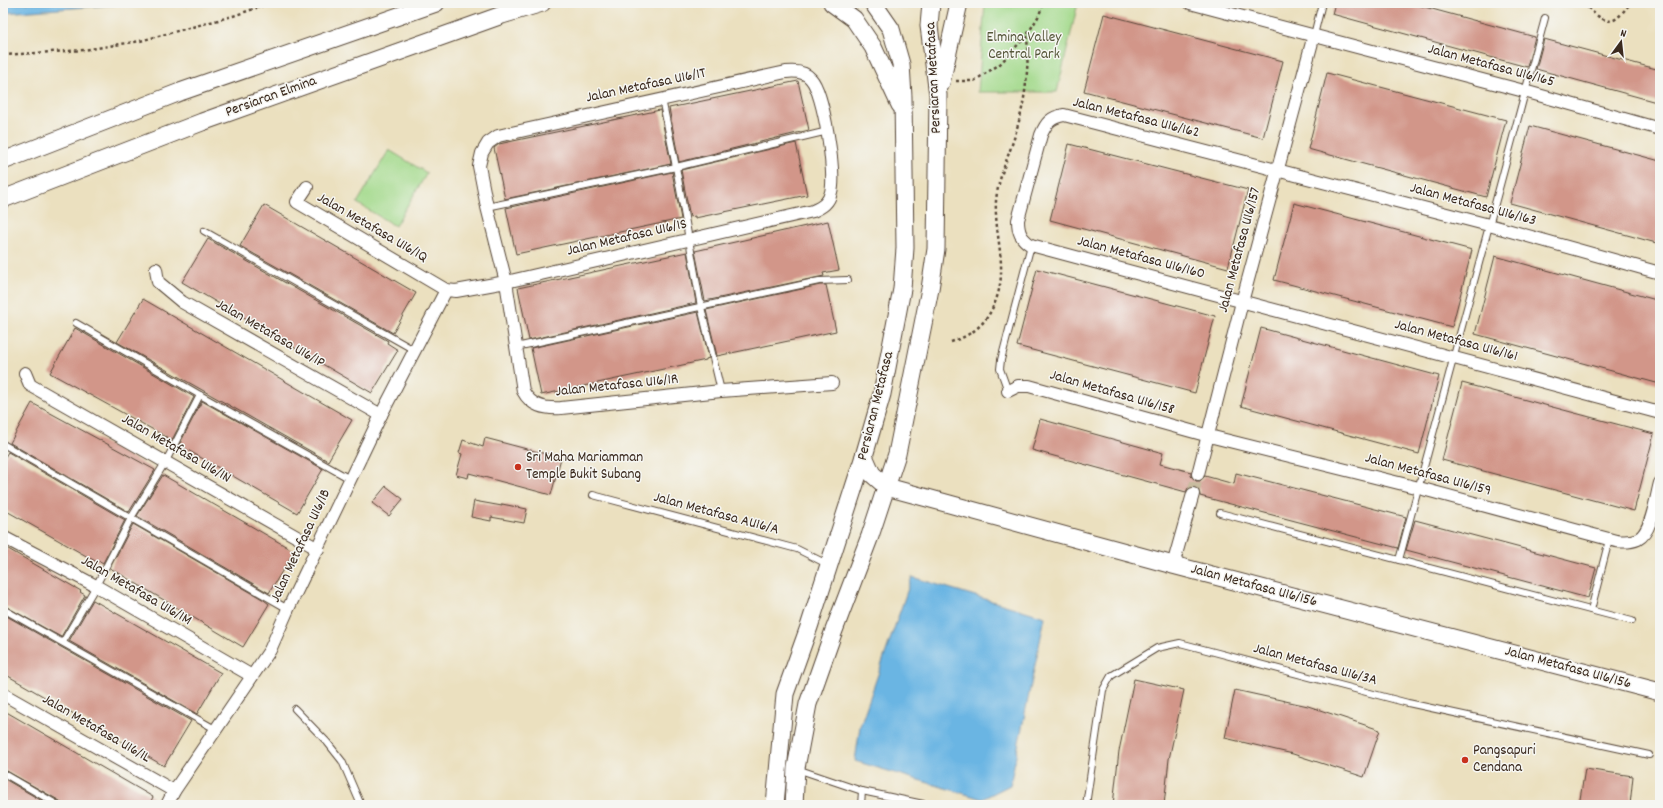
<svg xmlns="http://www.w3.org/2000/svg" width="1663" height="808" font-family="Dekko,sans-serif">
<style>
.green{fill:#a2d98a;stroke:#6e8254}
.water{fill:#6bb5e3;stroke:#537080}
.building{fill:#d29689}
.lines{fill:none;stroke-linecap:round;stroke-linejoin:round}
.street-tunnel{stroke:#c8bc9f;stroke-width:12;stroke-dasharray:12 6;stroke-linecap:butt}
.lane-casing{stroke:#554536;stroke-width:8}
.street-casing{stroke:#554536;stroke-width:14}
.secondary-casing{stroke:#554536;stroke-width:19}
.path{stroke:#554536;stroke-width:2.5;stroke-dasharray:3 3;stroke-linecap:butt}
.lane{stroke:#fff;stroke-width:6}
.street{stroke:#fff;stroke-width:12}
.secondary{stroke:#fff;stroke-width:17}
.poi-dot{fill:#c8321e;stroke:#f6f6f2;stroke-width:1.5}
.labels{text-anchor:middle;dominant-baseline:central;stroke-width:3;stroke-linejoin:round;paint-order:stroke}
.park-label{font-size:15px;fill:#555639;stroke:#f6f6f2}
.street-label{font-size:15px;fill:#3b2a1e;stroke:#f6f6f2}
.poi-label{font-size:15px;fill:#3b2a1e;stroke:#f6f6f2;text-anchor:start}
</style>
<rect width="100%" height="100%" fill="#f6f6f2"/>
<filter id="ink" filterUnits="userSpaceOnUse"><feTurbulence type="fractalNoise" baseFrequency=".025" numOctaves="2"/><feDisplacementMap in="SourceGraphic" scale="8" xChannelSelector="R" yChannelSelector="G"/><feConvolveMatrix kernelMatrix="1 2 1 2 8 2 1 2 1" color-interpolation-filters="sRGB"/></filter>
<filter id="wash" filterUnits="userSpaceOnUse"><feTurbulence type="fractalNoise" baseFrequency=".012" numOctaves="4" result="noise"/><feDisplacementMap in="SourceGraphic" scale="16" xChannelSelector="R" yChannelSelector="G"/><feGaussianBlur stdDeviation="0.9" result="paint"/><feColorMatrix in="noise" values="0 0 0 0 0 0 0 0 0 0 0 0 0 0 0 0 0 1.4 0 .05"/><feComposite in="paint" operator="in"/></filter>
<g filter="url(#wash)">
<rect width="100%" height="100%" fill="#ebe0bf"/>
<g class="green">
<polygon points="985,3 1078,3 1057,92 978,92"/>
<polygon points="389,150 427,173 395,226 357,203"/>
</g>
<g class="water">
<polygon points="3,3 121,3 114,5 3,13"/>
<polygon points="912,577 1045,617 1010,785 982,799 855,761 860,726"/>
</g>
<g id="blocks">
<g class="building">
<polygon points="1335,3 1410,3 1535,37 1527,67 1332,14"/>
<polygon points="1104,14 1283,61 1263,138 1084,91"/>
<polygon points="1544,39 1660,70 1660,103 1536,69"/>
<polygon points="1327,73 1506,120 1486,197 1308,149"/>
<polygon points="798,81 809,130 679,162 669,108"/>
<polygon points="660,110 671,164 505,199 494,148 499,144"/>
<polygon points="1530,126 1660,161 1660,244 1510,203"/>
<polygon points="796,143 807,195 695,218 695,216 690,217 681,170"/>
<polygon points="1069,144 1248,190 1228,268 1050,220"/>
<polygon points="672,172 681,219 516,254 506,208"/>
<polygon points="1294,203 1472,250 1452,327 1274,280"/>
<polygon points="264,205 416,293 393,333 240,246"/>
<polygon points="828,221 839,270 823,273 824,276 705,301 695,251"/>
<polygon points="208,239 388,341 387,343 398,350 372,393 182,282"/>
<polygon points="687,252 696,303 529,340 518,288"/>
<polygon points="1495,256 1660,301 1660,384 1475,334"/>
<polygon points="1037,269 1215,316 1195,393 1017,346"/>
<polygon points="820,285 826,285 836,331 717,356 706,310"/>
<polygon points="143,299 352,420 328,461 117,342"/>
<polygon points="698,312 709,358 706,359 706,360 541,395 531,348"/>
<polygon points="75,328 194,397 172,440 50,373"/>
<polygon points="1261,328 1439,376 1419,454 1241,406"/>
<polygon points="1462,383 1654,434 1634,511 1442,460"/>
<polygon points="202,401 323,469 297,513 179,445"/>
<polygon points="32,403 155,470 129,512 10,443"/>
<polygon points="1040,419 1163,453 1160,464 1191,472 1191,476 1196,481 1200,481 1205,476 1234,484 1236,473 1406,517 1398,548 1200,496 1199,489 1195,487 1188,488 1186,492 1032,450"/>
<polygon points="485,438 561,458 551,495 469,473 468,478 456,475 462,454 459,453 463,440 483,447"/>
<polygon points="8,452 125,520 103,563 98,560 97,562 3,509 3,460"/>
<polygon points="163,475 294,551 269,593 137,516"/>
<polygon points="386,486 403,499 389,516 372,503"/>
<polygon points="474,501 502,506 502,504 527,509 524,523 491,517 491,521 471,517"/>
<polygon points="1415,520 1596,568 1588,598 1406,550"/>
<polygon points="133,524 264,600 269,604 243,647 110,568"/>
<polygon points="3,546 81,591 80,592 85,595 61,637 3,605"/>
<polygon points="93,600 221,673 197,714 69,641"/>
<polygon points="3,614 191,721 164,766 3,673"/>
<polygon points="1134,679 1184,690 1169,759 1164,805 1113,805 1119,751"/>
<polygon points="1235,690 1308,706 1380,730 1364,777 1293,754 1225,738"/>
<polygon points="3,710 153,797 149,805 62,805 60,801 3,769"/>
<polygon points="1585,769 1633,776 1630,805 1579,805"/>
<polygon points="3,778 49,805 3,805"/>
</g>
</g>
</g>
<g filter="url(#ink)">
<use href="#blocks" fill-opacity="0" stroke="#554536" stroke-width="1"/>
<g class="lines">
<polyline class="street-tunnel" points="1193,494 1198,474"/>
<defs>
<g id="lane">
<polyline points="1314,35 1322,3"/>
<polyline points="662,99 676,167 701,307 721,391"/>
<polyline points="487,207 676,167 828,131"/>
<polyline points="204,231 414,350"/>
<polyline points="76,323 200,395 350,479"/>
<polyline points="516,347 819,281 848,280"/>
<polyline points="1008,391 1000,369 1001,360 1031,245"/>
<polyline points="3,444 288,609"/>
<polyline points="593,495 797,549 827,564"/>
<polyline points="1220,513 1632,621"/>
<polyline points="1399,560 1545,18"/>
<polyline points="3,609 215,729"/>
<polyline points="1591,610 1609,540"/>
<polyline points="63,642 96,586 131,518 166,461 200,395"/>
<polyline points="295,709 327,742 342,761 361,805"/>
<polyline points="797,769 862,791 928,805"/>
<polyline points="3,773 58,805"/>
<polyline points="861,805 862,791"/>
<polyline points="1086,805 1103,690 1111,676 1157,648 1180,643 1408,703 1649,755"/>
</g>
<g id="street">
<polyline points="1190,3 1524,91 1660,129"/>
<path d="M307,187L297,202L446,290L456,291L506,282L813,211C822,207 829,203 831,192C836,174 824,93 811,79C805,71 795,71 786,72L498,136L488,143L482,153L479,166L487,207L506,282L523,391C531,406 544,409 561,408L721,391L832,383"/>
<polyline points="156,269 158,282 182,302 381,415"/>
<path d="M1660,273L1489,225L1064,115C1051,117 1046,123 1041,135L1018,220C1018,232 1021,239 1031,245C1241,302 1451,356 1660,413"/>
<polyline points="25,373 30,385 318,549"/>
<path d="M1008,391L1018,386H1029L1209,436L1419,488L1616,541C1623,542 1631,542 1638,539C1652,532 1656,497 1660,483"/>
<polyline points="1198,474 1242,302 1314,35"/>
<polyline points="3,537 96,586 252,676"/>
<polyline points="1173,565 1193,494"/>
<polyline points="3,694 174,791"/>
<polyline points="167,805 174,791 270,650 288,609 381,415 446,290"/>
</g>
<g id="secondary">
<polyline points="832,3 854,19 873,47 900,105"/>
<polyline points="941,83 959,3"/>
<polyline points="3,161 180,92 436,3"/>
<polyline points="3,199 202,122 502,15 542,3"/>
<polyline points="864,456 872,474 887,487 1173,565 1660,692"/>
<polyline points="775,805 785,694 809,627 864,456 882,394 902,289 905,248 903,97 901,64 891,29 873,3"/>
<polyline points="794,805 796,768 808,704 833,633 870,536 897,454 930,289 936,249 938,95 929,26 931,3"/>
</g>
</defs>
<use href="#lane" class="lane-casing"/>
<use href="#street" class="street-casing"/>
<use href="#secondary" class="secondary-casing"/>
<g class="path">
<path d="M1584,3C1591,11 1606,27 1617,18C1622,14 1626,8 1631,3"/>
<polyline points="3,55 84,50 140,41 233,16 271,3"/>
<polyline points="956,81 974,81 1000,64 1027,35 1038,17 1044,3"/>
<path d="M951,342C969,336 983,327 992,309C1011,272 994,239 996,201C998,176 1011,152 1017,128C1026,99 1029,65 1027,35"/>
</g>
<use href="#lane" class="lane"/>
<use href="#street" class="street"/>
<use href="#secondary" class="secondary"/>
</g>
</g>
<g class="poi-dot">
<circle cx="518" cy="467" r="4"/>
<circle cx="1465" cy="760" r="4"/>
</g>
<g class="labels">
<g class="park-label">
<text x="1024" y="38">Elmina Valley<tspan x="1024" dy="17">Central Park</tspan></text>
</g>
<g class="street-label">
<text transform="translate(1491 66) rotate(15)">Jalan Metafasa U16/165</text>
<text transform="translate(934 78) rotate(-93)">Persiaran Metafasa</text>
<text transform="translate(646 86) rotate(-12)">Jalan Metafasa U16/1T</text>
<text transform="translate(271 97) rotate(-20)">Persiaran Elmina</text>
<text transform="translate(1136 118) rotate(14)">Jalan Metafasa U16/162</text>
<text transform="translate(1473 205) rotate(15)">Jalan Metafasa U16/163</text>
<text transform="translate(372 228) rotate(30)">Jalan Metafasa U16/1Q</text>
<text transform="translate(627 238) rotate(-13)">Jalan Metafasa U16/1S</text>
<text transform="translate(1240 250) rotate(-75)">Jalan Metafasa U16/157</text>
<text transform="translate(1141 258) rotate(15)">Jalan Metafasa U16/160</text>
<text transform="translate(270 334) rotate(30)">Jalan Metafasa U16/1P</text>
<text transform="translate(1456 341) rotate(15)">Jalan Metafasa U16/161</text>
<text transform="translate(617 386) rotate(-6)">Jalan Metafasa U16/1R</text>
<text transform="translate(1112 393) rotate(16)">Jalan Metafasa U16/158</text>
<text transform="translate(876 406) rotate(-76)">Persiaran Metafasa</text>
<text transform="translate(176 449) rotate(30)">Jalan Metafasa U16/1N</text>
<text transform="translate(1428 475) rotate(15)">Jalan Metafasa U16/159</text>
<text transform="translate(716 514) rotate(15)">Jalan Metafasa AU16/A</text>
<text transform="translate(301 546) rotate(-65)">Jalan Metafasa U16/1B</text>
<text transform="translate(1254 586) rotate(15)">Jalan Metafasa U16/156</text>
<text transform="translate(136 591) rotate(30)">Jalan Metafasa U16/1M</text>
<text transform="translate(1315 665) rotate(15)">Jalan Metafasa U16/3A</text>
<text transform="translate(1568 668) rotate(15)">Jalan Metafasa U16/156</text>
<text transform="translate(96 729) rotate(30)">Jalan Metafasa U16/1L</text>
</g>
<g class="poi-label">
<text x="526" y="458">Sri Maha Mariamman<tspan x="526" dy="17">Temple Bukit Subang</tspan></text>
<text x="1473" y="751">Pangsapuri<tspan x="1473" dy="17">Cendana</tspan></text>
</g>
</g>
<rect width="1663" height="808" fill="none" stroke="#f6f6f2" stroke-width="16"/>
<g transform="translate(1621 42) rotate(15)" stroke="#f6f6f2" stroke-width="3" paint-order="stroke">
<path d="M0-3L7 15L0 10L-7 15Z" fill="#3b2a1e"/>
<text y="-6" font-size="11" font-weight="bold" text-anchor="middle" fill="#3b2a1e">N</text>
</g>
</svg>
